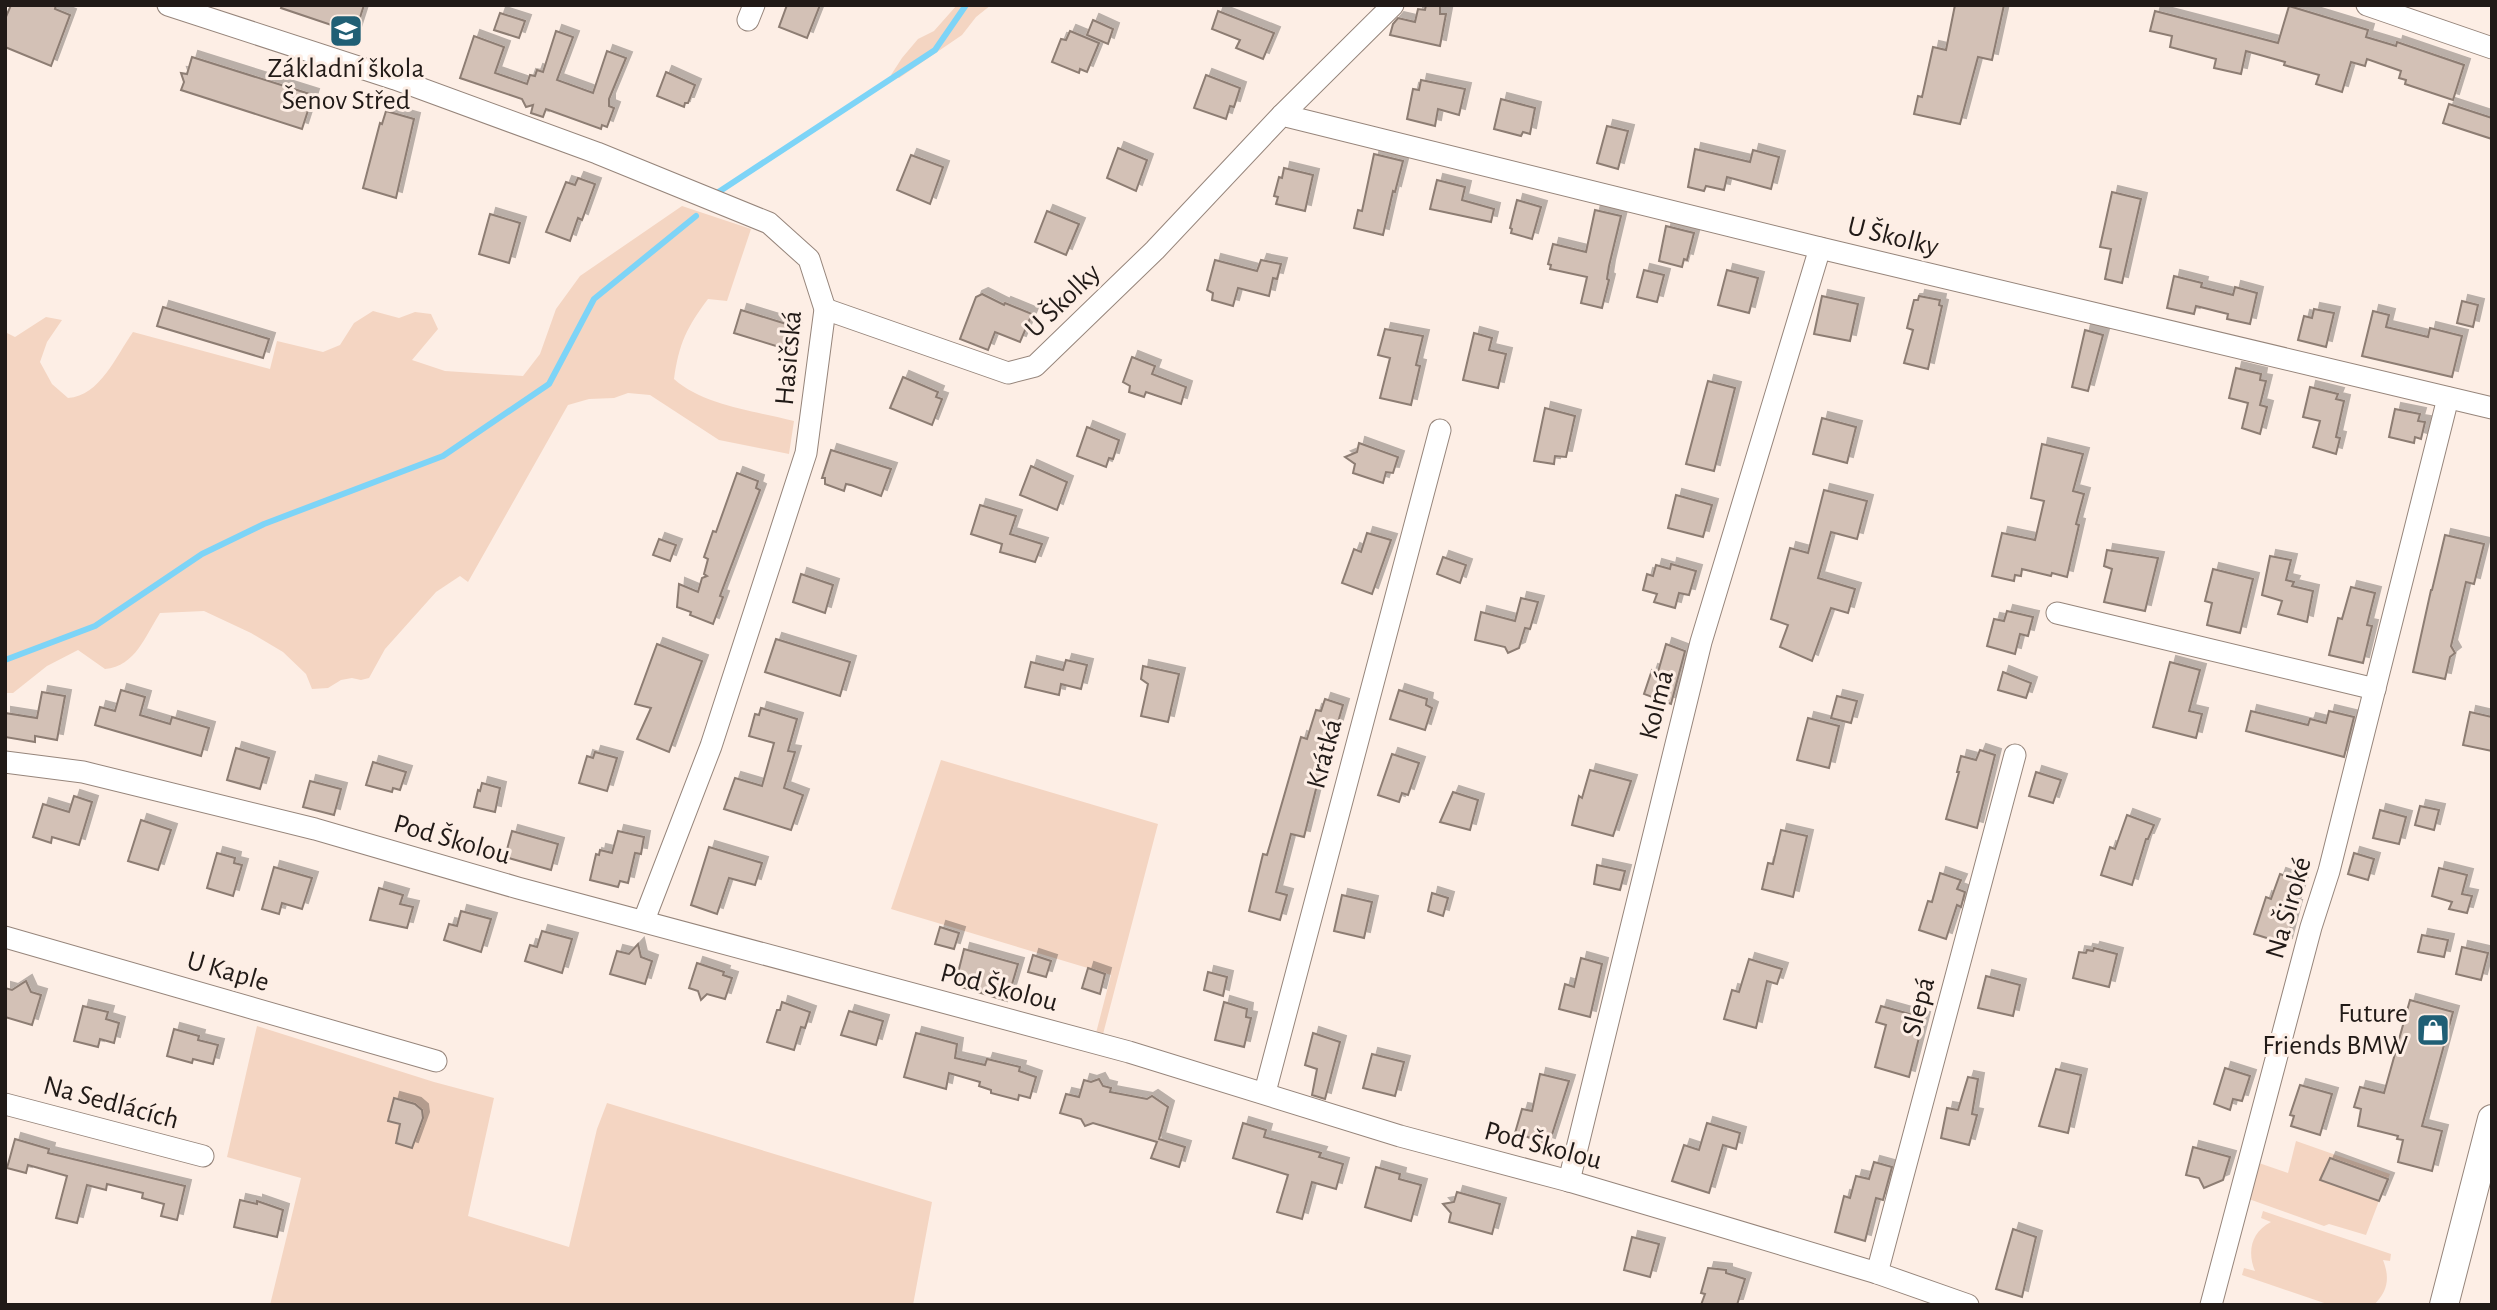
<svg xmlns="http://www.w3.org/2000/svg" width="2497" height="1310" font-family="'Alegreya Sans',sans-serif">
<style>
.green{fill:#f4d5c2}
.lines{fill:none;stroke-linecap:round;stroke-linejoin:round}
.stream{stroke:#7dd4f7;stroke-width:6}
.building{fill:#d3c1b6;stroke:#8d7d73;stroke-width:2;filter:url(#shadow)}
.minor-casing{stroke:#96857b;stroke-width:23}
.secondary-casing{stroke:#96857b;stroke-width:30}
.minor{stroke:#fff;stroke-width:21}
.secondary{stroke:#fff;stroke-width:28}
.labels{text-anchor:middle;dominant-baseline:central;stroke-width:6;stroke-linejoin:round;paint-order:stroke}
.poi-label{font-size:28px;fill:#211a17;stroke:#fdeee5}
.street-label{font-size:28px;fill:#211a17;stroke:#fdeee5}
</style>
<defs>
<filter id="shadow"><feDropShadow dx="6" dy="-6" stdDeviation="0" flood-color="#0004"/></filter>
</defs>
<rect width="100%" height="100%" fill="#fdeee5"/>
<g class="green">
<polygon points="957,5 991,5 976,17 962,35 899,78 891,75 902,58 918,39 934,31"/>
<path d="M682,206L751,229L727,301L708,299C687,327 679,343 674,379C704,406 756,411 794,421L789,454L719,440L650,395L628,393L614,398L589,399L568,405L468,582L460,576L436,592L385,649L369,678L361,680L352,678L341,680L328,688L312,689L306,674L283,652L251,633L204,611L160,613C145,636 136,666 105,669L78,650L47,666L13,693H5V332L15,337L46,317L62,320L47,342L40,362L52,384L68,398C100,396 116,356 133,332L270,369L277,341L323,352L340,345L354,323L373,311L399,318L415,312L431,314L438,329L412,360L445,371L523,376L540,354L556,309L580,276Z"/>
<polygon points="941,760 1158,824 1102,1038 1095,1037 1111,975 891,909"/>
<polygon points="257,1026 434,1082 494,1098 468,1216 569,1247 597,1129 607,1103 932,1202 913,1305 270,1305 301,1178 227,1157"/>
<polygon points="2296,1141 2390,1174 2388,1179 2330,1158 2321,1180 2379,1201 2366,1235 2329,1224 2324,1226 2246,1198 2256,1162 2288,1173"/>
<path d="M2263,1211L2391,1254L2390,1261L2383,1260C2390,1278 2388,1291 2374,1305H2330L2242,1275L2244,1268L2255,1271C2247,1252 2251,1232 2271,1222L2261,1218Z"/>
</g>
<g class="lines">
<g class="stream">
<polyline points="717,193 935,50 966,5"/>
<polyline points="5,660 95,626 202,554 264,524 443,456 549,384 594,299 696,216"/>
</g>
</g>
<g class="building">
<polygon points="11,5 56,5 55,9 70,15 51,66 5,47 5,19"/>
<polygon points="282,5 364,5 355,33 281,8"/>
<polygon points="787,5 820,5 807,38 779,27"/>
<polygon points="1426,5 1440,5 1440,14 1446,14 1440,46 1390,35 1393,24 1398,18 1415,22 1418,9 1425,10"/>
<polygon points="1955,5 2004,5 1992,60 1978,57 1960,124 1914,114 1918,96 1922,97 1933,47 1946,50"/>
<polygon points="2289,6 2368,30 2366,37 2396,46 2397,42 2464,65 2453,100 2405,84 2406,80 2399,78 2401,71 2367,59 2365,66 2351,62 2342,92 2316,84 2319,75 2284,65 2285,62 2246,51 2241,74 2214,68 2216,59 2170,47 2172,36 2150,31 2155,11 2278,43"/>
<polygon points="1218,11 1274,33 1263,59 1236,48 1240,40 1212,29"/>
<polygon points="500,13 525,21 519,38 494,30"/>
<polygon points="1093,20 1113,29 1108,44 1087,35"/>
<polygon points="556,31 573,37 557,80 593,93 607,51 626,58 609,99 609,106 614,108 607,127 602,125 601,129 546,109 543,117 531,113 533,105 526,107 522,99 460,78 474,36 504,47 495,73 527,84 530,75 535,76 537,70 543,72"/>
<polygon points="1070,31 1099,43 1087,72 1080,69 1079,73 1052,62 1061,39 1066,40"/>
<polygon points="192,57 313,95 302,129 181,90 184,82 181,73 187,74"/>
<polygon points="666,72 695,85 688,103 685,103 684,107 657,96"/>
<polygon points="1206,75 1240,88 1234,107 1230,106 1226,119 1194,108"/>
<polygon points="1421,80 1465,89 1459,115 1438,109 1435,126 1407,119 1413,89 1419,90"/>
<polygon points="1501,99 1535,108 1530,134 1523,132 1521,136 1494,129"/>
<polygon points="2449,104 2492,118 2492,139 2443,123"/>
<polygon points="386,111 414,119 396,198 363,188 380,123 382,124"/>
<polygon points="1607,126 1628,131 1618,169 1597,163"/>
<polygon points="1118,148 1147,160 1136,191 1107,178"/>
<polygon points="1695,149 1750,162 1753,150 1779,157 1771,189 1727,177 1724,190 1706,186 1704,191 1688,187"/>
<polygon points="1374,154 1403,161 1395,192 1393,191 1383,235 1354,228 1358,210 1362,211"/>
<polygon points="911,155 943,167 930,204 897,190"/>
<polygon points="1284,168 1313,175 1305,211 1276,204 1278,197 1274,196 1279,177 1282,178"/>
<polygon points="578,178 595,184 582,220 578,218 570,241 546,232 566,182 575,185"/>
<polygon points="1437,180 1465,187 1462,200 1494,209 1491,222 1430,209"/>
<polygon points="2112,192 2141,199 2122,283 2105,279 2111,249 2100,247"/>
<polygon points="1517,200 1541,207 1532,239 1511,233 1512,229 1510,228"/>
<polygon points="1595,210 1621,216 1609,266 1607,279 1609,280 1602,308 1581,303 1587,277 1550,269 1551,265 1548,264 1553,244 1586,252"/>
<polygon points="1047,211 1079,224 1066,255 1035,242"/>
<polygon points="490,214 520,223 509,263 479,254"/>
<polygon points="1666,226 1694,233 1687,260 1684,259 1682,267 1659,261"/>
<polygon points="1215,260 1257,271 1261,260 1281,264 1277,279 1273,278 1269,296 1238,288 1233,306 1212,300 1213,293 1207,290"/>
<polygon points="1644,270 1664,275 1657,302 1637,297"/>
<polygon points="1727,270 1758,278 1749,313 1718,305"/>
<polygon points="2174,276 2202,283 2201,287 2233,295 2235,287 2257,293 2250,324 2227,319 2228,314 2196,306 2194,314 2167,308"/>
<polygon points="982,294 1004,305 1005,303 1032,314 1020,342 995,332 988,350 960,339 976,297"/>
<polygon points="1822,296 1858,304 1850,341 1814,334"/>
<polygon points="1919,296 1940,300 1939,305 1942,306 1928,369 1904,363 1913,330 1907,328 1914,300 1918,300"/>
<polygon points="2462,301 2478,305 2473,327 2457,323"/>
<polygon points="163,307 269,339 263,358 157,326"/>
<polygon points="2314,309 2334,313 2326,347 2298,340 2304,316 2312,318"/>
<polygon points="741,310 796,327 789,350 734,333"/>
<polygon points="2373,311 2389,315 2386,327 2428,337 2430,328 2462,336 2452,377 2362,356"/>
<polygon points="1385,329 1423,336 1416,365 1420,366 1411,405 1380,398 1390,358 1378,355"/>
<polygon points="2085,330 2103,335 2088,391 2072,387"/>
<polygon points="1474,333 1492,338 1489,350 1506,354 1498,388 1463,380"/>
<polygon points="1132,357 1155,366 1152,374 1186,387 1181,404 1146,392 1144,397 1129,392 1130,386 1123,382"/>
<polygon points="2236,368 2261,374 2260,380 2266,381 2260,405 2267,407 2260,434 2242,428 2248,403 2229,398"/>
<polygon points="903,377 938,392 936,397 942,399 932,425 890,408"/>
<polygon points="1708,381 1735,388 1714,471 1686,464"/>
<polygon points="2310,387 2338,394 2336,399 2344,401 2336,437 2340,438 2336,454 2313,447 2320,421 2303,417"/>
<polygon points="1545,408 1575,416 1566,457 1555,456 1554,464 1534,461"/>
<polygon points="2395,409 2420,414 2418,421 2425,422 2421,439 2415,437 2414,443 2389,437"/>
<polygon points="1822,418 1856,427 1847,463 1813,454"/>
<polygon points="1087,427 1119,440 1113,459 1109,458 1106,467 1077,456"/>
<polygon points="1359,443 1398,457 1393,473 1386,472 1383,483 1353,473 1355,464 1345,457 1357,452"/>
<polygon points="2042,444 2083,454 2073,491 2084,494 2076,524 2079,525 2067,577 2052,573 2051,576 2022,569 2021,576 2015,575 2014,581 1992,576 2002,533 2035,540 2044,501 2031,498"/>
<polygon points="831,450 891,469 881,496 851,485 846,484 844,491 825,484 825,478 822,478"/>
<polygon points="1031,466 1067,482 1057,510 1020,495"/>
<polygon points="737,473 758,481 756,488 760,490 720,596 723,597 713,624 690,615 691,612 677,607 679,584 698,592 702,578 707,576 704,574 708,559 704,557 713,531 716,532"/>
<polygon points="1824,490 1867,501 1857,539 1831,532 1818,578 1855,589 1848,613 1831,608 1812,661 1780,647 1788,625 1771,619 1790,548 1808,553"/>
<polygon points="1676,495 1712,505 1703,537 1668,528"/>
<polygon points="980,505 1016,516 1010,534 1042,544 1035,562 1000,552 1002,544 971,534"/>
<polygon points="1367,533 1391,540 1372,594 1342,583 1354,549 1361,552"/>
<polygon points="2445,535 2484,544 2474,584 2466,582 2451,646 2455,653 2450,657 2445,679 2413,672 2431,590 2432,590"/>
<polygon points="659,539 676,545 670,561 653,555"/>
<polygon points="2107,550 2158,558 2145,611 2104,602 2112,569 2104,566"/>
<polygon points="2270,556 2291,560 2286,580 2294,582 2292,586 2313,591 2307,622 2278,614 2282,601 2262,595"/>
<polygon points="1443,557 1466,565 1460,583 1437,574"/>
<polygon points="1671,564 1696,571 1689,595 1679,593 1675,608 1654,602 1657,594 1643,590 1647,574 1653,576 1656,565 1670,569"/>
<polygon points="2213,569 2253,579 2240,633 2207,625 2212,603 2205,601"/>
<polygon points="801,574 833,585 825,613 793,602"/>
<polygon points="2351,587 2375,593 2367,625 2372,626 2363,663 2329,655 2338,618 2342,619"/>
<polygon points="1521,598 1538,602 1530,629 1525,628 1519,648 1508,653 1505,647 1475,640 1481,612 1515,621"/>
<polygon points="2007,611 2033,617 2028,636 2020,634 2015,654 1987,646 1994,619 2004,621"/>
<polygon points="776,639 850,662 840,696 765,672"/>
<polygon points="657,644 702,661 669,752 637,739 651,708 635,704"/>
<polygon points="1666,644 1685,651 1671,704 1644,694 1652,670 1658,672"/>
<polygon points="1066,660 1087,665 1081,689 1061,684 1059,695 1025,687 1031,662 1063,670"/>
<polygon points="2170,662 2200,670 2189,711 2202,714 2196,738 2153,727"/>
<polygon points="1143,666 1179,674 1168,722 1141,716 1148,684 1141,679"/>
<polygon points="2003,672 2031,683 2026,698 1998,690"/>
<polygon points="121,690 145,697 140,715 170,724 172,717 209,728 201,756 95,725 100,707 115,711"/>
<polygon points="1399,690 1427,699 1426,705 1432,708 1425,730 1390,719"/>
<polygon points="42,692 65,696 57,740 35,736 35,742 5,737 5,713 37,718"/>
<polygon points="1837,696 1857,701 1851,723 1831,718"/>
<polygon points="1325,699 1343,705 1321,781 1318,781 1304,837 1291,834 1276,892 1287,895 1280,920 1249,911 1263,854 1267,855 1301,737 1307,739 1316,710 1321,711"/>
<polygon points="761,708 797,719 788,751 795,752 784,788 803,795 791,830 724,809 735,778 762,786 774,743 749,736 755,714 759,715"/>
<polygon points="2251,711 2308,725 2310,719 2326,723 2329,711 2354,717 2344,757 2246,731"/>
<polygon points="2470,712 2492,717 2492,751 2463,745"/>
<polygon points="1808,718 1839,726 1829,768 1797,760"/>
<polygon points="236,748 269,758 260,789 227,780"/>
<polygon points="1980,750 1995,755 1977,828 1946,819 1959,772 1957,772 1961,756 1976,760"/>
<polygon points="595,752 617,758 607,791 579,783 587,756 593,758"/>
<polygon points="1392,754 1419,763 1408,795 1402,793 1399,802 1378,795"/>
<polygon points="373,762 406,772 400,790 393,788 392,792 366,785"/>
<polygon points="1590,770 1631,781 1613,836 1572,825 1579,796 1582,798"/>
<polygon points="2036,772 2061,780 2053,803 2029,796"/>
<polygon points="310,781 341,789 334,815 303,807"/>
<polygon points="482,783 500,788 495,812 474,807 478,790 480,791"/>
<polygon points="1453,792 1478,800 1470,830 1440,822"/>
<polygon points="74,796 92,802 79,845 52,837 51,843 33,837 43,804 69,812"/>
<polygon points="2420,806 2439,810 2434,830 2415,825"/>
<polygon points="2380,810 2406,817 2399,844 2373,838"/>
<polygon points="2127,815 2154,825 2148,839 2146,839 2132,885 2101,875 2110,847 2115,849"/>
<polygon points="141,820 171,830 158,870 128,861"/>
<polygon points="1781,830 1807,836 1793,897 1762,889 1768,863 1773,864"/>
<polygon points="512,831 558,844 551,870 505,857"/>
<polygon points="618,831 644,837 641,854 635,853 628,883 620,881 618,887 590,880 596,854 599,855 600,850 612,853"/>
<polygon points="709,847 762,863 755,885 729,878 717,914 691,905"/>
<polygon points="217,853 235,858 234,863 242,865 233,896 207,888"/>
<polygon points="2354,853 2374,859 2368,880 2348,874"/>
<polygon points="1597,865 1625,871 1620,890 1594,884"/>
<polygon points="274,867 312,878 302,909 282,903 279,914 262,909"/>
<polygon points="2439,868 2467,875 2462,894 2472,896 2467,913 2449,909 2452,902 2432,896"/>
<polygon points="1940,873 1961,880 1957,889 1965,892 1961,907 1957,905 1946,939 1919,930 1928,901 1932,902"/>
<polygon points="2280,874 2302,882 2294,906 2296,906 2286,944 2254,934 2266,897 2271,899"/>
<polygon points="379,888 403,895 400,904 413,907 407,928 370,920"/>
<polygon points="1432,893 1448,898 1443,916 1428,911"/>
<polygon points="1342,895 1372,902 1364,938 1334,931"/>
<polygon points="461,911 491,919 481,952 444,940 449,924 457,926"/>
<polygon points="940,927 959,933 954,949 935,944"/>
<polygon points="542,931 572,939 562,973 525,961 530,945 537,947"/>
<polygon points="2422,935 2448,940 2444,957 2418,952"/>
<polygon points="638,944 641,957 652,961 645,984 610,974 617,951 629,954"/>
<polygon points="2462,947 2488,953 2481,980 2456,974"/>
<polygon points="2094,948 2117,954 2109,987 2073,978 2079,952 2086,953 2087,950 2093,951"/>
<polygon points="964,949 1018,964 1007,1001 955,985"/>
<polygon points="1033,955 1051,961 1046,977 1028,972"/>
<polygon points="1581,958 1602,964 1590,1017 1559,1009 1565,984 1574,987"/>
<polygon points="1749,959 1782,969 1777,984 1767,981 1756,1028 1724,1019 1732,990 1739,992"/>
<polygon points="697,963 724,972 723,975 732,978 725,999 707,994 701,1000 698,991 689,988"/>
<polygon points="1088,968 1105,974 1100,994 1082,988"/>
<polygon points="1208,972 1227,977 1223,996 1204,990"/>
<polygon points="1986,976 2020,985 2013,1016 1978,1008"/>
<polygon points="26,981 31,992 41,995 32,1025 5,1017 5,988 12,990"/>
<polygon points="2410,1000 2453,1012 2422,1126 2442,1131 2432,1171 2398,1162 2403,1140 2397,1139 2398,1136 2358,1126 2361,1109 2354,1107 2360,1087 2384,1093"/>
<polygon points="782,1002 810,1012 805,1028 801,1027 794,1050 767,1042 777,1010 780,1010"/>
<polygon points="1224,1002 1247,1009 1246,1017 1251,1018 1244,1047 1215,1040"/>
<polygon points="83,1006 108,1012 106,1019 119,1023 114,1043 100,1039 98,1047 74,1041"/>
<polygon points="1881,1006 1924,1018 1909,1077 1875,1067 1886,1025 1876,1022"/>
<polygon points="849,1011 883,1021 876,1045 841,1035"/>
<polygon points="174,1029 199,1036 198,1040 218,1045 213,1064 193,1059 192,1063 167,1056"/>
<polygon points="916,1033 957,1044 955,1058 985,1065 987,1059 1020,1067 1019,1071 1036,1077 1030,1098 1019,1095 1018,1100 991,1093 991,1090 979,1086 980,1082 949,1073 946,1089 904,1077"/>
<polygon points="1313,1033 1340,1042 1325,1099 1312,1095 1317,1069 1305,1065"/>
<polygon points="1372,1054 1404,1062 1395,1096 1363,1088"/>
<polygon points="2225,1068 2250,1076 2242,1101 2233,1099 2230,1110 2214,1104"/>
<polygon points="2056,1069 2081,1075 2068,1133 2039,1126"/>
<polygon points="1540,1074 1569,1081 1549,1144 1515,1133 1522,1109 1532,1111"/>
<polygon points="1968,1077 1978,1079 1972,1114 1977,1115 1969,1145 1941,1138 1947,1108 1958,1110"/>
<polygon points="1099,1079 1103,1086 1111,1088 1110,1092 1147,1099 1152,1096 1168,1107 1159,1139 1185,1147 1179,1167 1151,1158 1157,1142 1093,1123 1085,1126 1081,1119 1060,1113 1066,1094 1079,1097 1084,1080 1091,1082"/>
<polygon points="2300,1085 2332,1094 2320,1135 2291,1126 2294,1116 2290,1115"/>
<polygon points="394,1098 415,1104 422,1110 423,1118 412,1148 396,1143 400,1124 388,1121"/>
<polygon points="1243,1123 1266,1130 1264,1137 1321,1153 1319,1157 1343,1164 1336,1189 1312,1182 1302,1219 1277,1212 1288,1175 1233,1158"/>
<polygon points="1707,1123 1740,1133 1736,1149 1723,1145 1709,1193 1672,1181 1684,1145 1699,1150"/>
<polygon points="15,1139 49,1149 48,1153 185,1186 177,1220 161,1216 164,1204 142,1198 143,1193 107,1184 106,1190 87,1185 77,1223 56,1218 67,1176 28,1165 26,1173 7,1168"/>
<polygon points="2193,1147 2230,1157 2223,1180 2204,1188 2199,1178 2186,1175"/>
<polygon points="2330,1158 2388,1179 2379,1201 2320,1180"/>
<polygon points="1874,1162 1892,1167 1883,1200 1876,1198 1865,1241 1835,1232 1844,1196 1850,1198 1856,1176 1869,1179"/>
<polygon points="1376,1167 1400,1174 1399,1179 1421,1185 1411,1221 1365,1207"/>
<polygon points="1457,1192 1500,1204 1492,1234 1449,1222 1451,1213 1443,1204 1454,1202"/>
<polygon points="240,1200 257,1204 257,1201 283,1210 277,1237 234,1227"/>
<polygon points="2013,1229 2036,1237 2022,1297 1996,1289"/>
<polygon points="1632,1237 1659,1244 1650,1277 1624,1270"/>
<polygon points="1708,1268 1726,1270 1726,1273 1745,1279 1737,1305 1701,1305 1705,1294 1701,1293"/>
</g>
<g class="lines">
<defs>
<g id="minor">
<polyline points="168,5 395,79 597,153 769,223 809,259 825,309 806,453 711,746 644,920"/>
<polyline points="2367,5 2492,48"/>
<polyline points="748,20 754,5"/>
<polyline points="1282,115 1393,5"/>
<polyline points="825,309 1008,373 1035,366 1155,250 1282,115 1820,248 2492,408"/>
<polyline points="2057,613 2375,689"/>
<polyline points="5,762 83,772 315,829 518,888 1129,1052 1400,1136 1569,1181 1704,1221 1877,1273 1968,1305"/>
<polyline points="5,937 436,1061"/>
<polyline points="1265,1092 1440,430"/>
<polyline points="5,1104 203,1156"/>
<polyline points="1569,1181 1701,642 1820,248"/>
<polyline points="1877,1273 2015,755"/>
<polyline points="2211,1305 2311,927 2329,871 2448,398"/>
</g>
<polyline id="secondary" points="2444,1305 2492,1119"/>
</defs>
<use href="#minor" class="minor-casing"/>
<use href="#secondary" class="secondary-casing"/>
<use href="#minor" class="minor"/>
<use href="#secondary" class="secondary"/>
</g>
<defs>
<symbol id="school-square" viewBox="-11 -11 22 22"><rect x="-9" y="-9" width="18" height="18" rx="4" fill="#205f75" stroke="#fdeee5"/><path d="M0-5L7-2L0 1L-7-2ZM-4 1L0 2.5L4 1V4Q0 6-4 4Z" fill="#fff"/></symbol>
<symbol id="shop-square" viewBox="-11 -11 22 22"><rect x="-9" y="-9" width="18" height="18" rx="4" fill="#205f75" stroke="#fdeee5"/><path d="M-5-2.5h2.3a2.7 3.5 0 0 1 5.4 0H5L5.5 6h-11ZM-1.5-2.5h3a1.5 2.3 0 0 0-3 0Z" fill="#fff"/></symbol>
</defs>
<g fill-rule="evenodd">
<use href="#school-square" x="327" y="12" width="38" height="38"/>
<use href="#shop-square" x="2414" y="1011" width="38" height="38"/>
</g>
<g class="labels">
<g class="poi-label">
<text x="346" y="69">Základní škola<tspan x="346" dy="32">Šenov Střed</tspan></text>
<text x="2408" y="1014" text-anchor="end">Future<tspan x="2408" dy="32">Friends BMW</tspan></text>
</g>
<g class="street-label">
<text transform="translate(1893 237) rotate(14)">U Školky</text>
<text transform="translate(1063 301) rotate(-44)">U Školky</text>
<text transform="translate(789 358) rotate(-85)">Hasičská</text>
<text transform="translate(1657 705) rotate(-76)">Kolmá</text>
<text transform="translate(1325 754) rotate(-75)">Krátká</text>
<text transform="translate(452 840) rotate(16)">Pod Školou</text>
<text transform="translate(2289 908) rotate(-74)">Na Široké</text>
<text transform="translate(228 972) rotate(16)">U Kaple</text>
<text transform="translate(999 988) rotate(15)">Pod Školou</text>
<text transform="translate(1919 1007) rotate(-75)">Slepá</text>
<text transform="translate(111 1103) rotate(15)">Na Sedlácích</text>
<text transform="translate(1543 1146) rotate(15)">Pod Školou</text>
</g>
</g>
<rect width="2497" height="1310" fill="none" stroke="#211a17" stroke-width="14"/>
</svg>
